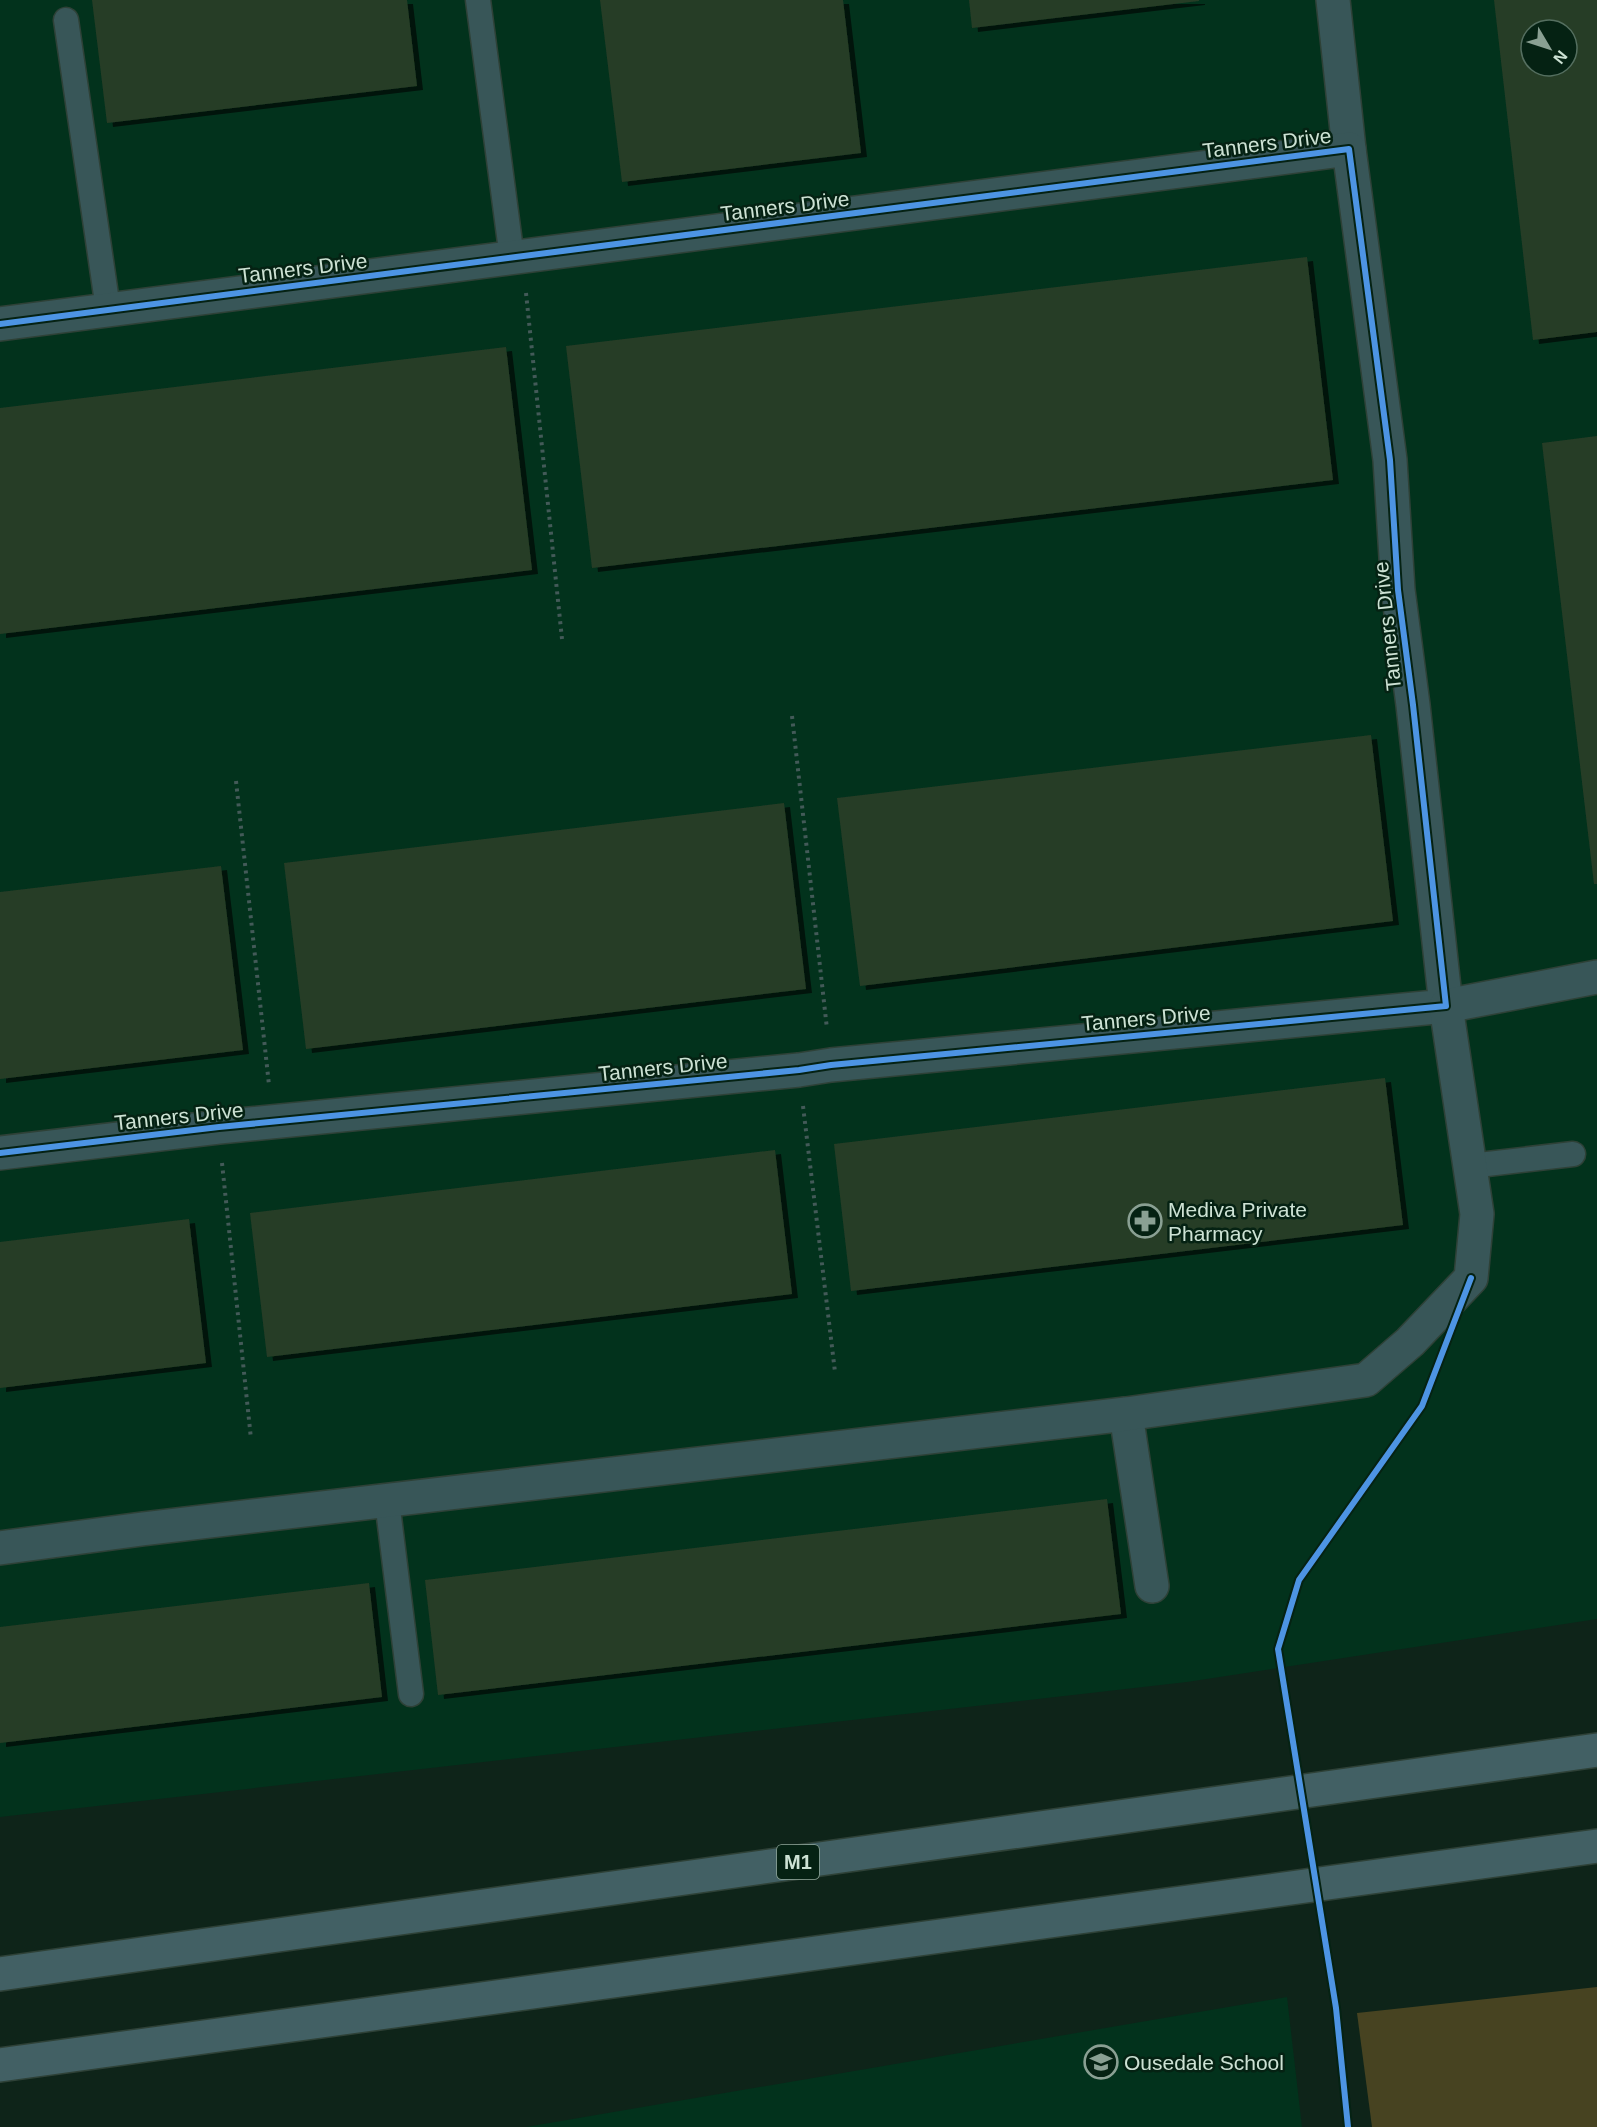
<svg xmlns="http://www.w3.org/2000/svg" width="1597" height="2127" font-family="Arial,sans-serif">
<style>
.built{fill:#02321c;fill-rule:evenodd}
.green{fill:#474321}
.building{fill:#273c26;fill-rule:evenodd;filter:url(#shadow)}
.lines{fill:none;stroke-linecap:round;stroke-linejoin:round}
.lane-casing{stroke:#2e4137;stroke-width:27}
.street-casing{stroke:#2e4137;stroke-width:36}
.highway-casing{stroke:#2e4137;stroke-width:36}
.path{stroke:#435a58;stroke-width:4;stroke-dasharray:3 4.5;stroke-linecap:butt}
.lane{stroke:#385658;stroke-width:24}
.street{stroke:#385658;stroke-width:33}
.highway{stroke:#426064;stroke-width:33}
.cycleway-casing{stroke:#052213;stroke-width:10}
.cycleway{stroke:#4d94e3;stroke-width:6}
.labels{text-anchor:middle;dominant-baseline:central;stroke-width:5;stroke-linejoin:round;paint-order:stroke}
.shield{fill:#052213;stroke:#91a89a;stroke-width:1.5}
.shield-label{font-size:20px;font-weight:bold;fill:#cde2d4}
.street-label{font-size:21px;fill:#cde2d4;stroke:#052213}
.poi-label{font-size:21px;fill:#cde2d4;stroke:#052213;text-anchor:start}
</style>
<defs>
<filter id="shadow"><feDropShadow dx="6" dy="4" stdDeviation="0" flood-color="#0009"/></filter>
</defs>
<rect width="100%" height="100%" fill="#0e2419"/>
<g class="built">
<path d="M0,0H1597V1619L1187,1682L0,1817ZM1531,30H1567V66H1531Z"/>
<polygon points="1287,1997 1302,2127 526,2127"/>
</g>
<polygon class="green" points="1597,1987 1597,2127 1372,2127 1357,2013"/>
<g class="building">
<polygon points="92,0 407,0 417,86 107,123"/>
<polygon points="600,0 843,0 861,153 622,182"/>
<polygon points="969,0 1199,0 1199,1 972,28"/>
<path d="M1494,0H1597V332L1533,340ZM1531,30H1567V66H1531Z"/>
<polygon points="1307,257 1333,480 592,568 566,346"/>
<polygon points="506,347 532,570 0,634 0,408"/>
<polygon points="1597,436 1597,884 1594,884 1542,443"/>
<polygon points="1371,735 1393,921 860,986 837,798"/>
<polygon points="784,803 806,989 306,1049 284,863"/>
<polygon points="221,866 243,1050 0,1079 0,892"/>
<polygon points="1385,1078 1403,1225 851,1291 834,1144"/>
<polygon points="775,1150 792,1294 267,1357 250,1213"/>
<polygon points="189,1219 206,1363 0,1388 0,1242"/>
<polygon points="1107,1499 1121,1614 438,1695 425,1580"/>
<polygon points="369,1583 382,1697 0,1743 0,1627"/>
</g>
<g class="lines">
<defs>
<g id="lane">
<polyline points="478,0 512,258"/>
<polyline points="66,20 108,309"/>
<polyline points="1470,1166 1573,1154"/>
<polyline points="387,1501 411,1694"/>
</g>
<g id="street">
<polyline points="1333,0 1349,149"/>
<polyline points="0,324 1349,149 1390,460 1398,590 1413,705 1446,1006 831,1065 799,1070 219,1127 0,1153"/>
<polyline points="1126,1414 1152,1586"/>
<polyline points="0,1548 142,1529 1126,1414 1366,1380 1410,1342 1471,1278 1477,1214 1446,1006 1597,977"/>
</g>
<g id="highway">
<polyline points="0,1974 1597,1750"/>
<polyline points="0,2065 1597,1846"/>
</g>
</defs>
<use href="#lane" class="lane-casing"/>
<use href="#street" class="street-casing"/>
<use href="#highway" class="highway-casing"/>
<g class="path">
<polyline points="526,293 562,639"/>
<polyline points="792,716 827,1029"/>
<polyline points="236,781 269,1085"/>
<polyline points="803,1106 835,1372"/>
<polyline points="222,1163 251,1439"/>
</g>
<use href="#lane" class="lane"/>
<use href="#street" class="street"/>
<use href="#highway" class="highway"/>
<defs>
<g id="cycleway">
<polyline points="0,324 1349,149 1390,460 1398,590 1413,705 1446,1006 831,1065 799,1070 219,1127 0,1153"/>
<polyline points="1348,2127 1336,2008 1278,1649 1299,1580 1422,1406 1471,1278"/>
</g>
</defs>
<use href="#cycleway" class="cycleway-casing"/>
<use href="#cycleway" class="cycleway"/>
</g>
<defs>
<symbol id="pharmacy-ring" viewBox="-11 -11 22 22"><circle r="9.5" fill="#052213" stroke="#8aa093" stroke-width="1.5"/><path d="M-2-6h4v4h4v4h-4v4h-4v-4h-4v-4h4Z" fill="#8aa093"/></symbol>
<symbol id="school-ring" viewBox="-11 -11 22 22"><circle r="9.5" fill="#052213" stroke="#8aa093" stroke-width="1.5"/><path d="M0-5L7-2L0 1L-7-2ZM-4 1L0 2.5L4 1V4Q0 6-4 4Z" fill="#8aa093"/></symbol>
</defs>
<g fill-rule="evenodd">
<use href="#pharmacy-ring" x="1126" y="1202" width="38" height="38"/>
<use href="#school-ring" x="1082" y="2043" width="38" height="38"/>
</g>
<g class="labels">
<rect class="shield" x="777" y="1845" width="42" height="34" rx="4.5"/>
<g class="shield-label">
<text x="798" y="1862">M1</text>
</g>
<g class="street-label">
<text transform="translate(1267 143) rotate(-7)">Tanners Drive</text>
<text transform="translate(785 206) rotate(-7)">Tanners Drive</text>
<text transform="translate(303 268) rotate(-7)">Tanners Drive</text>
<text transform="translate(1387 626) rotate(-96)">Tanners Drive</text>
<text transform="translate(1146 1018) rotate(-5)">Tanners Drive</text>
<text transform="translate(663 1067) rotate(-6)">Tanners Drive</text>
<text transform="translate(179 1116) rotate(-6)">Tanners Drive</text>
</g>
<g class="poi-label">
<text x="1168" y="1209">Mediva Private<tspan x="1168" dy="24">Pharmacy</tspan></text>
<text x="1124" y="2062">Ousedale School</text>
</g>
</g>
<g transform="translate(1549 48) rotate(129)"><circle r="28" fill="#052213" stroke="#556f60" stroke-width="1.5"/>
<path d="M0-4.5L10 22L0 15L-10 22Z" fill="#8aa093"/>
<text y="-9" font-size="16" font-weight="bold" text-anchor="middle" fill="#cde2d4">N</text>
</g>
</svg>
